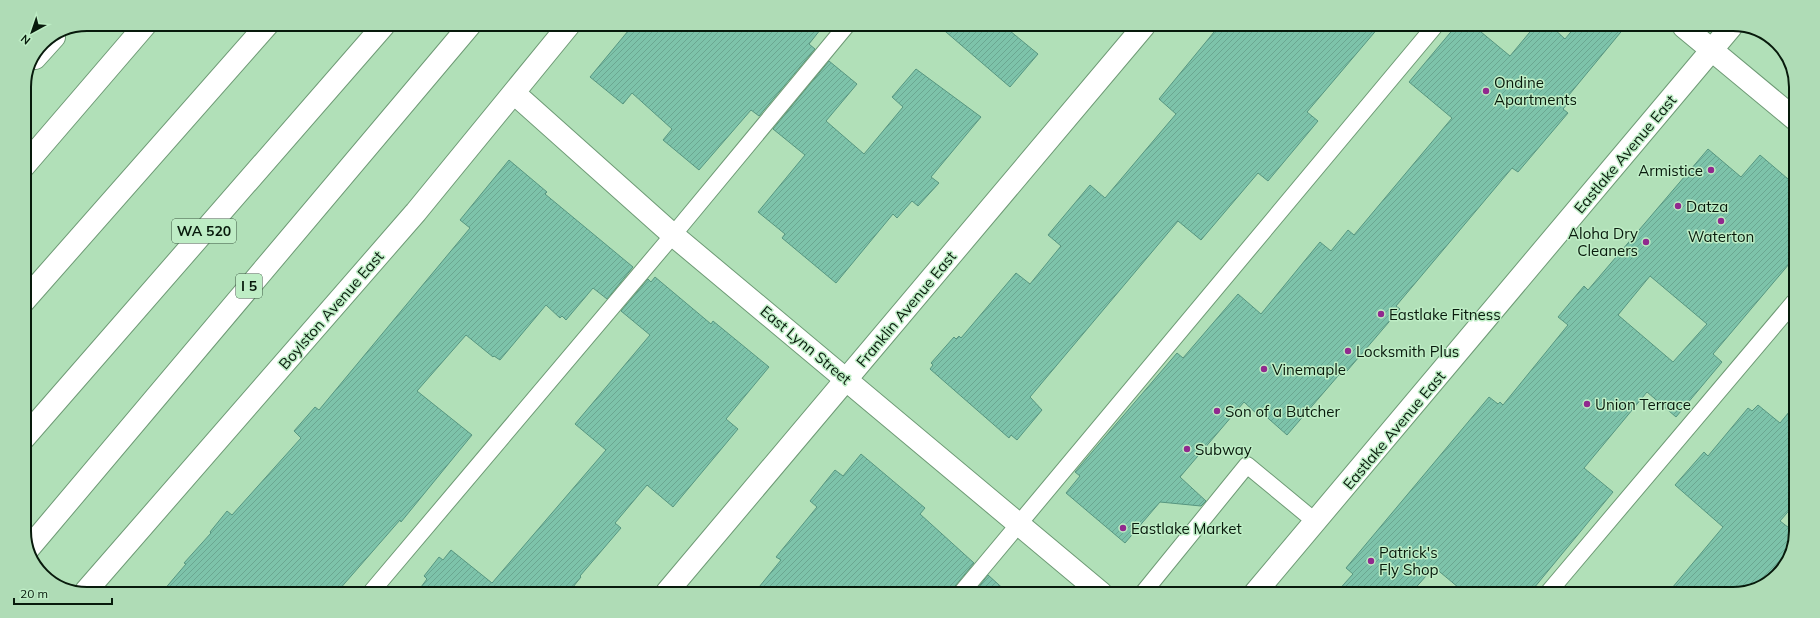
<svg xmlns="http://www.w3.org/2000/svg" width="1820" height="618" font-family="Mulish,sans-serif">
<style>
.building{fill:url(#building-hatch);stroke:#579680;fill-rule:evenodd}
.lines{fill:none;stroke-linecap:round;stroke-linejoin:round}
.service-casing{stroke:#6e9a75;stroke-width:18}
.minor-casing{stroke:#6e9a75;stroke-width:24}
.tertiary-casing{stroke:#6e9a75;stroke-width:24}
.secondary-casing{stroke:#6e9a75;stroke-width:24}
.motorway-casing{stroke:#6e9a75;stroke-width:24}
.service{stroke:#fff;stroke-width:16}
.minor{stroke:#fff;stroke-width:22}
.tertiary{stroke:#fff;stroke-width:22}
.secondary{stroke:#fff;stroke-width:22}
.motorway{stroke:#fff;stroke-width:22}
.poi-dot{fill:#91298e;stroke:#beedc5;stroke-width:1.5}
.labels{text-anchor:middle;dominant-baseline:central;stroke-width:3;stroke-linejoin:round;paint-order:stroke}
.shield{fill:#beedc5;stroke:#3f5944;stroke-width:1}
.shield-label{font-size:14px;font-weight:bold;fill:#081a0c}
.poi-label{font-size:15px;fill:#081a0c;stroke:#beedc5;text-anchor:start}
.street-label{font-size:15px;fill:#081a0c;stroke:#beedc5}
.rim{fill:none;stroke:#081a0c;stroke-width:2}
</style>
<defs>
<pattern id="building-hatch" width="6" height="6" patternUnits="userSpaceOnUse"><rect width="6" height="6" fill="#7dc3aa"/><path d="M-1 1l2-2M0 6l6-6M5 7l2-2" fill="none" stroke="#6ba791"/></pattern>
</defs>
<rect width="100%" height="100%" fill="#b1e0b8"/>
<g class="building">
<polygon points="633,25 824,25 809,44 815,49 759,116 751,110 699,170 663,140 672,129 632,93 623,104 590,77"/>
<polygon points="939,26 1004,26 1038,54 1010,87"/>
<polygon points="1219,26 1379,27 1307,112 1318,121 1268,181 1258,173 1201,240 1178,221 1030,397 1042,410 1017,440 1011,435 1009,438 930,369 933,365 931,363 954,337 956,339 959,336 961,338 1016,273 1030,284 1061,246 1048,235 1090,185 1105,198 1176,114 1159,99"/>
<polygon points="1455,27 1475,27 1510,56 1534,27 1552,27 1565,39 1575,27 1625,27 1564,101 1567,104 1563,109 1568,113 1518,172 1512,168 1396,306 1400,309 1347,371 1344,369 1287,435 1261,412 1258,415 1244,402 1180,477 1206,501 1201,506 1160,502 1125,543 1066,493 1080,476 1075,472 1177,353 1183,358 1238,294 1261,314 1320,242 1331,251 1348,230 1354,235 1452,118 1409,82"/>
<polygon points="829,61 857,84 826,121 864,154 903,107 892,97 916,69 981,117 931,177 939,183 918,206 912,201 897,218 893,214 836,283 782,238 785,234 758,212 805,155 773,129"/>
<path d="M1708,149L1741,177L1760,155L1795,185V257L1713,354L1722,362L1676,417L1647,392L1584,468L1613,492L1529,594L1465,593L1434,567L1411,593H1336L1353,574L1346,568L1489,397L1498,404L1500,402L1503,405L1568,325L1558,317L1584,286L1588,290ZM1650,276L1707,324L1673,362L1618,315Z"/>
<polygon points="509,160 547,192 545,194 633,267 607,299 593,288 566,320 562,316 560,318 546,305 500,360 494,356 493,357 466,335 417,391 472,435 401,522 400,520 338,591 163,591 186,564 184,563 211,533 210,532 227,511 232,515 301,438 294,431 315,407 319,410 470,228 460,220"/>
<polygon points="655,277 711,324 713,321 769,367 726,419 738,429 673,507 647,485 615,523 621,528 580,576 581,577 569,592 418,591 427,579 424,576 439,557 443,560 451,550 492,583 606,450 575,424 650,335 621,311 648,279 651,282"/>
<polygon points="1758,405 1780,423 1794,406 1793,506 1780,521 1793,531 1793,551 1772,580 1734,594 1667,594 1723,527 1675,485 1704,452 1708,456 1748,408 1752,411"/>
<polygon points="861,454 925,508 920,514 974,563 955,586 953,592 755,592 781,560 776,557 817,507 810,501 835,470 843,476"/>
<polygon points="988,575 1008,593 974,593"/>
</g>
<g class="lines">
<defs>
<g id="service">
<polyline points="372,591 673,235 847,25"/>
<polyline points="962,592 1434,27"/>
<polyline points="1143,593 1247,465 1316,522"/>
<polyline points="1547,594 1794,302"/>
</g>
<g id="minor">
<polyline points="1684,27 1796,120"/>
<polyline points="667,592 1144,26"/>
</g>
<g id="tertiary">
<polyline points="514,93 673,235 1101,593"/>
<polyline points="86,591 416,212 569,25"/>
</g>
<polyline id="secondary" points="1255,593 1731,27"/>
<g id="motorway">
<polyline points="35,58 54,37"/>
<polyline points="24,166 146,24"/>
<polyline points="24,301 268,24"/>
<polyline points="24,438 384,25"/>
<polyline points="29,548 470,25"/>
</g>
</defs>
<use href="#service" class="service-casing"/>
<use href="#minor" class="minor-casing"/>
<use href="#tertiary" class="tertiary-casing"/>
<use href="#secondary" class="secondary-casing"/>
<use href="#motorway" class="motorway-casing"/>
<use href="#service" class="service"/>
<use href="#minor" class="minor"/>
<use href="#tertiary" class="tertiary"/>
<use href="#secondary" class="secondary"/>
<use href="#motorway" class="motorway"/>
</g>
<g class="poi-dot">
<circle cx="1486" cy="91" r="4"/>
<circle cx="1711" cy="170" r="4"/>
<circle cx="1678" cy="206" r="4"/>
<circle cx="1721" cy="221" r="4"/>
<circle cx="1646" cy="242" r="4"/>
<circle cx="1381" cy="314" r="4"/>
<circle cx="1348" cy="351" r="4"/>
<circle cx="1264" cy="369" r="4"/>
<circle cx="1587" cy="404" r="4"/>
<circle cx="1217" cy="411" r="4"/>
<circle cx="1187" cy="449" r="4"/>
<circle cx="1123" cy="528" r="4"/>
<circle cx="1371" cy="561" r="4"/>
</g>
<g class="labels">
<g class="shield">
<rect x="172" y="219" width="64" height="24" rx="3"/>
<rect x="236" y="274" width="26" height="24" rx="3"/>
</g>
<g class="shield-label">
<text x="204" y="231">WA 520</text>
<text x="249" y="286">I 5</text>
</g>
<g class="poi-label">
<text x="1494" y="82">Ondine<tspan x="1494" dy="17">Apartments</tspan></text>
<text x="1703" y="170" text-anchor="end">Armistice</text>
<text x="1686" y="206">Datza</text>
<text x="1638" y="233" text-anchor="end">Aloha Dry<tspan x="1638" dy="17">Cleaners</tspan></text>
<text x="1721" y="236" text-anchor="middle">Waterton</text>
<text x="1389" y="314">Eastlake Fitness</text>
<text x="1356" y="351">Locksmith Plus</text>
<text x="1272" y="369">Vinemaple</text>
<text x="1595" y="404">Union Terrace</text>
<text x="1225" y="411">Son of a Butcher</text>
<text x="1195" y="449">Subway</text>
<text x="1131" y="528">Eastlake Market</text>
<text x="1379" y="552">Patrick's<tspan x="1379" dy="17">Fly Shop</tspan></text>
</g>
<g class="street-label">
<text transform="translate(1625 154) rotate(-50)">Eastlake Avenue East</text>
<text transform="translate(906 309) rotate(-50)">Franklin Avenue East</text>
<text transform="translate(331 310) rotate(-49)">Boylston Avenue East</text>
<text transform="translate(806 345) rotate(40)">East Lynn Street</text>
<text transform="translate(1394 430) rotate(-50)">Eastlake Avenue East</text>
</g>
</g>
<path d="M0 0H1820V618H0ZM87 31H1733A56 56 0 0 1 1789 87V531A56 56 0 0 1 1733 587H87A56 56 0 0 1 31 531V87A56 56 0 0 1 87 31Z" fill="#afdcb6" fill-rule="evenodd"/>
<path class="rim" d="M87 31H1733A56 56 0 0 1 1789 87V531A56 56 0 0 1 1733 587H87A56 56 0 0 1 31 531V87A56 56 0 0 1 87 31Z"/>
<g transform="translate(32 32) rotate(220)" stroke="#beedc5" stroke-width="3" paint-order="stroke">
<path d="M0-3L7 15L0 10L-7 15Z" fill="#081a0c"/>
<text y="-6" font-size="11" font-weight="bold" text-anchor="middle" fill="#081a0c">N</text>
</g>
<path d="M14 598v6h98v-6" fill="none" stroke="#081a0c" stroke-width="2"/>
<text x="20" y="598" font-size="12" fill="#081a0c" stroke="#beedc5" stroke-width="3" paint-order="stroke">20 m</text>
</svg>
